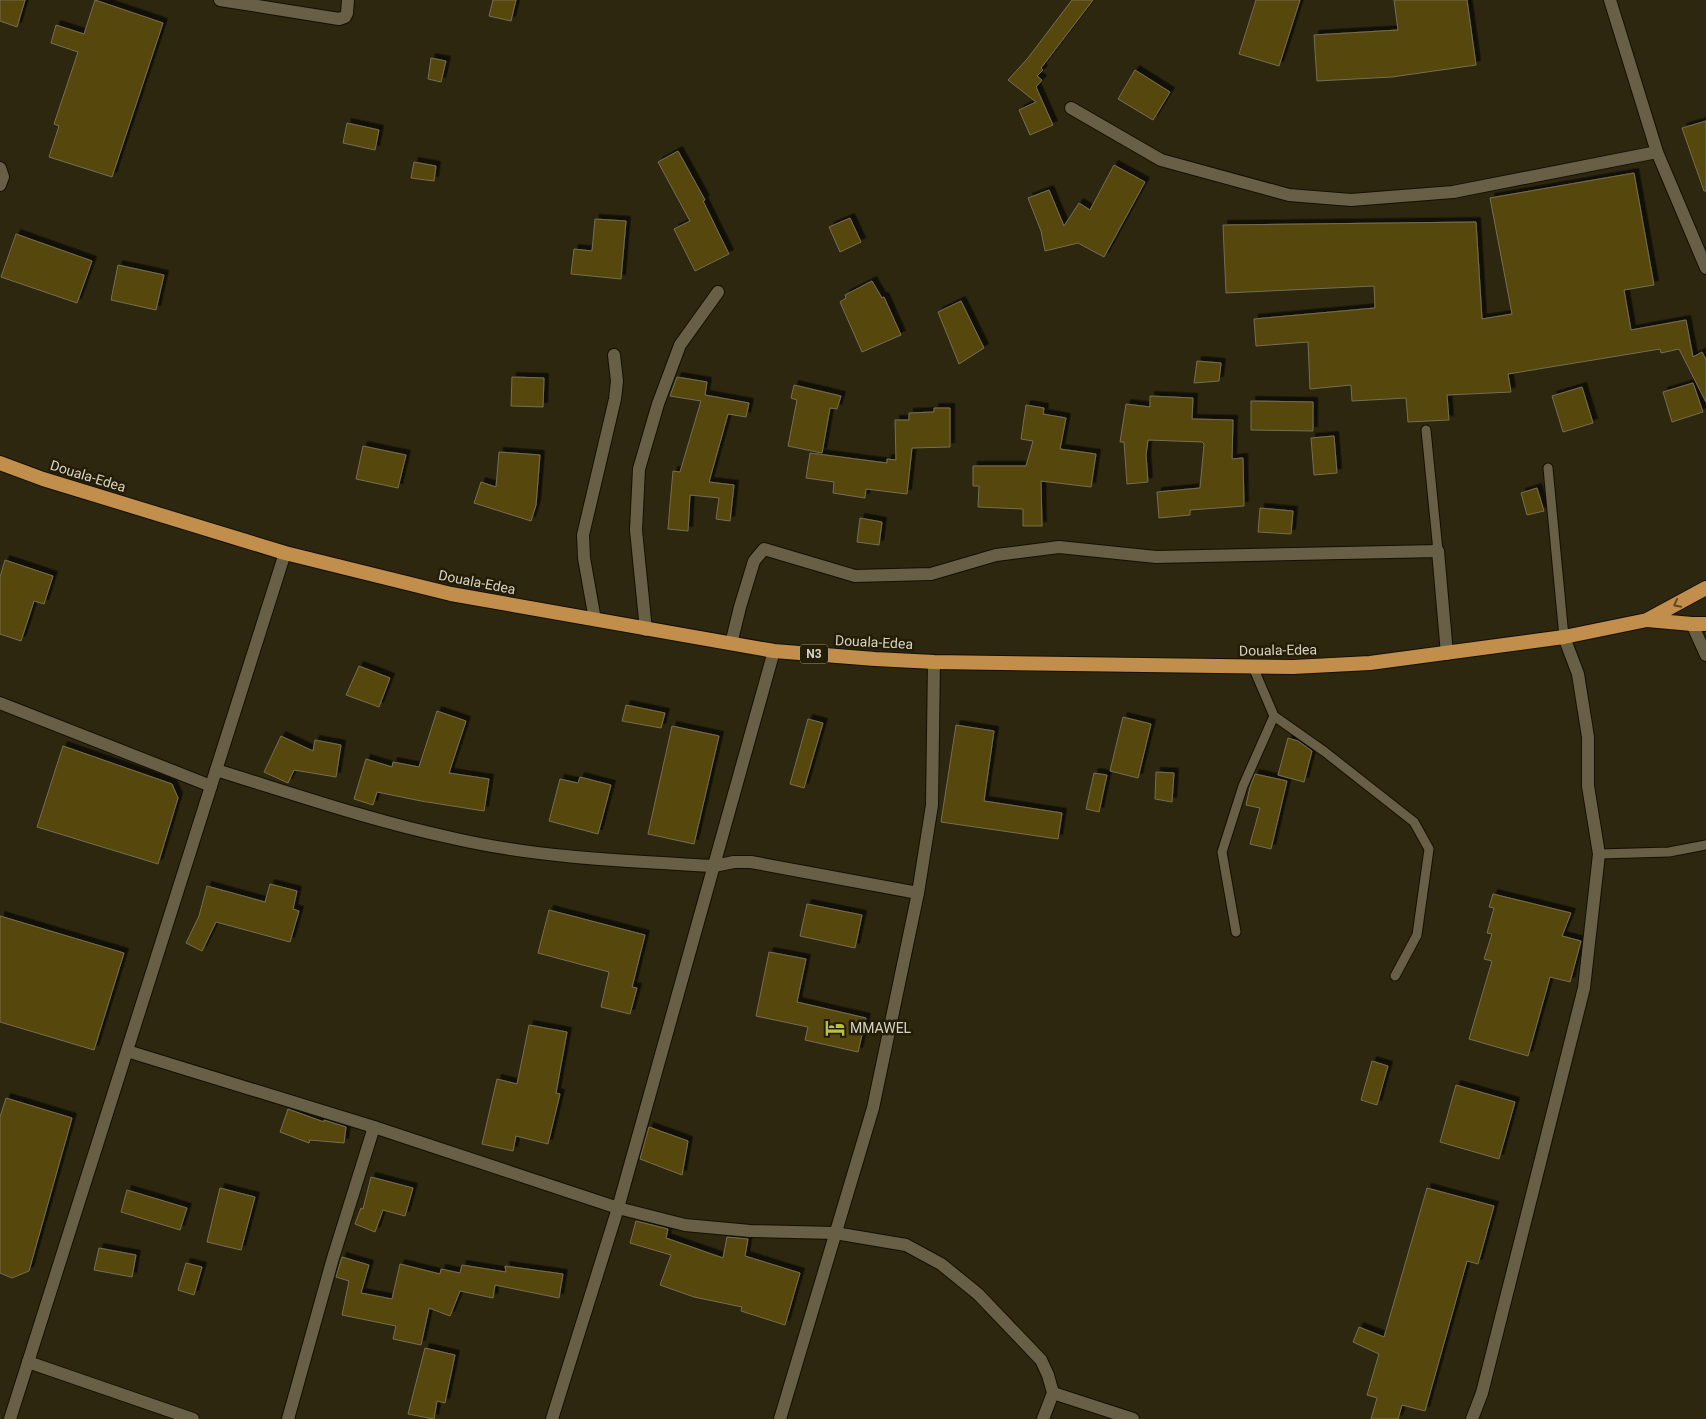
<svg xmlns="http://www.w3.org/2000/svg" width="1706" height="1419" font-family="Roboto,sans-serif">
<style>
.building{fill:#564708;stroke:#756e55;filter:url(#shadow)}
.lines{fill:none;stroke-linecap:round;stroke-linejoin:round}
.service-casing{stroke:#150f00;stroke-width:11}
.minor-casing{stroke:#150f00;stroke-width:14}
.trunk-casing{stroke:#150f00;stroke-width:16}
.service{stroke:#676047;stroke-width:9}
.minor{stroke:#676047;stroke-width:12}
.trunk{stroke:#c28e4b;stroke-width:14}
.oneway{stroke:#634a22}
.labels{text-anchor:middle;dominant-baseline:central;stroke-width:5;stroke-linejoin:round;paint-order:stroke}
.shield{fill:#231d06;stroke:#a09c8c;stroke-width:1}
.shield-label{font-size:12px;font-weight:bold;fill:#d6d3c5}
.street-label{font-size:14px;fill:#d6d3c5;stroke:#231d06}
.poi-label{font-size:14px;fill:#d6d3c5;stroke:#231d06;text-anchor:start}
</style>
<defs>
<filter id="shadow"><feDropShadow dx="4.5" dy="-4.5" stdDeviation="0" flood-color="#0009"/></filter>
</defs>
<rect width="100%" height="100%" fill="#2d2710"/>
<g class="building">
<polygon points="0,0 25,0 17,27 0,21"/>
<polygon points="95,0 163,23 112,177 49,157 59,126 54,124 78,52 51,43 56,25 84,34"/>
<polygon points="493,0 516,0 511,21 489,16"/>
<polygon points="1072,0 1093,0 1041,68 1043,70 1037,76 1042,80 1036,87 1053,125 1030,135 1019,110 1036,102 1008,80 1028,58"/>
<polygon points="1256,0 1300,0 1279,66 1239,54"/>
<polygon points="1394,0 1467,0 1476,65 1392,77 1317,81 1314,35 1398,30"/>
<polygon points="431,58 446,61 441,82 428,79"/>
<polygon points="1135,70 1170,92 1153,120 1118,99"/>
<polygon points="1706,121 1706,191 1704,191 1682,128"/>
<polygon points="347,123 379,130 375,150 343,143"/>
<polygon points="678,151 705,200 703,201 729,254 695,271 674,229 690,221 658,162"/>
<polygon points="414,162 436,166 434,181 411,178"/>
<polygon points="1114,165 1145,182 1104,257 1078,243 1045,251 1041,231 1028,198 1049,190 1064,226 1079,203 1090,210"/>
<polygon points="1634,173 1654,285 1624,290 1631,330 1686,320 1693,357 1702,352 1706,360 1706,402 1679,349 1661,353 1660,349 1508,374 1511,392 1447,395 1449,420 1408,422 1406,398 1352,401 1351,385 1310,389 1308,342 1256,346 1254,319 1375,308 1374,286 1226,293 1223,225 1476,222 1482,319 1512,314 1490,198"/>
<polygon points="850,218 861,242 840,252 829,227"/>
<polygon points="595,219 626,221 621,279 571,274 574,249 592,251"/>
<polygon points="16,234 92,261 77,303 1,277"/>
<polygon points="118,265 164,275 156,310 111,300"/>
<polygon points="872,281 882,298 884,297 901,335 862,352 840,302 846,298 845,295"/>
<polygon points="961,301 984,348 959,364 938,312"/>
<polygon points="1197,361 1221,363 1219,381 1194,383"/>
<polygon points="512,377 544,378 543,407 511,406"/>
<polygon points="677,377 707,382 705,395 749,403 746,417 728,414 709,482 734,485 730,521 716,519 719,498 690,495 688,531 668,529 670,505 673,471 680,472 701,401 670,396"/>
<polygon points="1693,383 1703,412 1672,422 1663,392"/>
<polygon points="794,385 841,396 837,409 830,408 822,453 788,446 797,400 791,398"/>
<polygon points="1582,387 1593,423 1563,432 1552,396"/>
<polygon points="1150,396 1193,398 1192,419 1233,420 1232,459 1243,458 1244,506 1190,510 1190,515 1159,518 1157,492 1200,488 1204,444 1202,442 1148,440 1146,455 1148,482 1127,484 1124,442 1120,442 1126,404 1150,407"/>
<polygon points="1251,401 1313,402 1313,431 1251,430"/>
<polygon points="1026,405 1044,408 1043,414 1066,418 1060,449 1096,454 1091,487 1041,481 1042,526 1023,526 1023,509 978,507 979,486 973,486 973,466 1026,466 1033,441 1021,439"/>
<polygon points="934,408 950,408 950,447 912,448 907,494 866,489 865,498 833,493 834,482 806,478 810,453 887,463 887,459 896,460 895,420 909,420 909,413 934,412"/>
<polygon points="1334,436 1337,473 1314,475 1311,438"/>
<polygon points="363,446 406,455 398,488 356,479"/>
<polygon points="499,452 540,455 536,505 531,521 474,503 481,482 496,487"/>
<polygon points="1537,488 1544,511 1527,515 1521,493"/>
<polygon points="1260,508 1293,511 1291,534 1258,532"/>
<polygon points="860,518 882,522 879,545 857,542"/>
<polygon points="5,560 53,576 44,604 34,601 21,641 0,634 0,577"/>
<polygon points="359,666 390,678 379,707 346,695"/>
<polygon points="626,705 665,713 661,728 622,721"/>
<polygon points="437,711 466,721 449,773 489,779 484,811 421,801 377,792 373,805 354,799 366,759 392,767 393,762 419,767"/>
<polygon points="1123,717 1151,724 1138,778 1110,771"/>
<polygon points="808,719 823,723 804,788 790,784"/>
<polygon points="956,725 994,731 984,801 1062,813 1058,839 941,822"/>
<polygon points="672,726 719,736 694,844 648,834"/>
<polygon points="281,736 313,751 315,740 341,745 336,777 294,770 288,783 264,772"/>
<polygon points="1288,738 1298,741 1312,751 1304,782 1278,775"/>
<polygon points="63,746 172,784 178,798 158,864 37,827"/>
<polygon points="1156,772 1174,773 1172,802 1155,799"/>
<polygon points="1094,773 1107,775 1099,812 1086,809"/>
<polygon points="1255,774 1287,781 1271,849 1250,844 1260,808 1246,805 1250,787"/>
<polygon points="580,777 611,785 598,834 549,821 560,779 578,783"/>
<polygon points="270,884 297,891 293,909 299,911 290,942 216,922 202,951 186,943 199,916 207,886 265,902"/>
<polygon points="1493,894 1571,913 1562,936 1581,941 1570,982 1550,977 1528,1056 1469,1039 1492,961 1484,959 1492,934 1487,933 1494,908 1489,907"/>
<polygon points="807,904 862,915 855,948 800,936"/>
<polygon points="549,910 645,935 632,987 637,988 630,1014 601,1007 609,972 538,953"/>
<polygon points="0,916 124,953 94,1050 0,1022"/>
<polygon points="769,952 806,959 797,1002 866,1018 858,1052 805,1040 808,1027 756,1016"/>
<polygon points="529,1025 567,1032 556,1093 560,1094 548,1144 516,1136 513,1151 482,1144 497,1079 517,1084"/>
<polygon points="1372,1061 1388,1066 1377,1105 1361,1100"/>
<polygon points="1456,1085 1515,1102 1499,1159 1440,1142"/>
<polygon points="6,1098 72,1118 29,1271 12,1278 0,1273 0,1117"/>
<polygon points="288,1109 324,1122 324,1120 346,1127 344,1143 310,1140 309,1143 280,1132"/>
<polygon points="649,1127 688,1141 682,1175 640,1159"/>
<polygon points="371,1177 413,1188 405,1216 383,1210 375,1232 355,1224 361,1208 363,1209"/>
<polygon points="220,1188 255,1197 241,1250 207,1242"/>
<polygon points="1427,1188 1494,1206 1478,1264 1467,1261 1425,1411 1402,1405 1398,1419 1371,1419 1377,1398 1367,1395 1379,1354 1353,1342 1359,1327 1384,1337"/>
<polygon points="127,1190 187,1208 180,1230 121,1212"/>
<polygon points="636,1221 668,1229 666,1238 723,1258 727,1237 748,1239 745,1256 800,1273 785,1325 741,1311 742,1307 694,1297 660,1285 671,1255 630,1243"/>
<polygon points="99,1248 136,1255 132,1277 94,1270"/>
<polygon points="342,1257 369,1265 361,1293 392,1299 400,1264 440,1274 441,1269 460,1273 462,1265 506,1272 505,1266 563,1274 559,1298 495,1285 493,1298 460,1291 450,1316 429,1308 421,1345 393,1339 396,1326 342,1315 349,1281 336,1277"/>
<polygon points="186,1263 202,1267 194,1295 178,1290"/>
<polygon points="425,1348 455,1355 445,1403 437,1401 434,1419 408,1414"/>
</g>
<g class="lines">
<defs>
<g id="service">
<polyline points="1426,430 1438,551"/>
<polyline points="1548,468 1564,637"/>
<polyline points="1253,667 1274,716 1325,752 1414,822 1429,849 1417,935 1395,976"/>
<polyline points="1599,854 1669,852 1706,845"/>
<polyline points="1236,932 1222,852 1243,786 1274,716"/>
</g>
<g id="minor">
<polyline points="220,0 339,19 345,17 347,13 348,0"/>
<polyline points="1610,0 1657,152 1706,268"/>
<polyline points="1071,108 1161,160 1289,195 1351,200 1453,192 1657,152"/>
<polyline points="0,168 3,177 0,185"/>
<polyline points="595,620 584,558 583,535 615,399 617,381 614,355"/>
<polyline points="1692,624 1706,655"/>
<polyline points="646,630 636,530 639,469 658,404 680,345 718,292"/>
<polyline points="731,644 740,607 754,561 764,549 855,576 931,574 996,555 1059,547 1156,557 1438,551 1447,654"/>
<polyline points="0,703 211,786"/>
<path d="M216,770C294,794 372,821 452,838C538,858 627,861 714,866L734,862H751L918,893"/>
<polyline points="127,1051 374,1127 618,1208 685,1225 750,1231 835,1233 906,1245 941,1264 978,1294 1041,1360 1048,1375 1053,1393 1043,1419"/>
<polyline points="28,1362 193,1419"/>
<polyline points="1053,1393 1133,1419"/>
<polyline points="10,1419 285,553"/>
<polyline points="288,1419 333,1258 374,1127"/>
<polyline points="552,1419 618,1208 774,651"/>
<polyline points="780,1419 873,1108 918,893 932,805 934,662"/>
<polyline points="1472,1419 1482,1393 1584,988 1599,854 1588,786 1588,737 1578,674 1564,637"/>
</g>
<g id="trunk">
<polyline points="0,463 43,479 285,553 451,594 774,651 875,659 934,662 1293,667 1370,663 1564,637 1647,620 1706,588"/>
<polyline points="1647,620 1692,624 1706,624"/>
</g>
</defs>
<use href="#service" class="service-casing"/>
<use href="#minor" class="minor-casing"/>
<use href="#trunk" class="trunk-casing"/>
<use href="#service" class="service"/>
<use href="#minor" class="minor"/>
<use href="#trunk" class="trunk"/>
</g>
<defs><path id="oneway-chevron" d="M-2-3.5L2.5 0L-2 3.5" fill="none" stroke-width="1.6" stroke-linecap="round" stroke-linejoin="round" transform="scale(1.25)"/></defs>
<use class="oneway" href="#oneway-chevron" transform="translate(1677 604) rotate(152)"/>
<defs>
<symbol id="hotel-bare" viewBox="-9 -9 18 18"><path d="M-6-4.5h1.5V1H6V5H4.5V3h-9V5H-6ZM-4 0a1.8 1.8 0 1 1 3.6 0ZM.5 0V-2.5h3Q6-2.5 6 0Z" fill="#b8c147" stroke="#231d06" stroke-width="2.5" paint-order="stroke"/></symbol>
</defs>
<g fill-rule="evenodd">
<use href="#hotel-bare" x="821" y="1014" width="28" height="28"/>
</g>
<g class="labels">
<rect class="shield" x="800" y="644.5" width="28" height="19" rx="4"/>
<g class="shield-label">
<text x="814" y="654">N3</text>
</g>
<g class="street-label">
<text transform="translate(88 476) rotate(17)">Douala-Edea</text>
<text transform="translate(477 582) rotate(11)">Douala-Edea</text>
<text transform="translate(874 642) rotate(3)">Douala-Edea</text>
<text transform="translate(1278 650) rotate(-1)">Douala-Edea</text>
</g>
<g class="poi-label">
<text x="850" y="1028">MMAWEL</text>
</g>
</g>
</svg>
